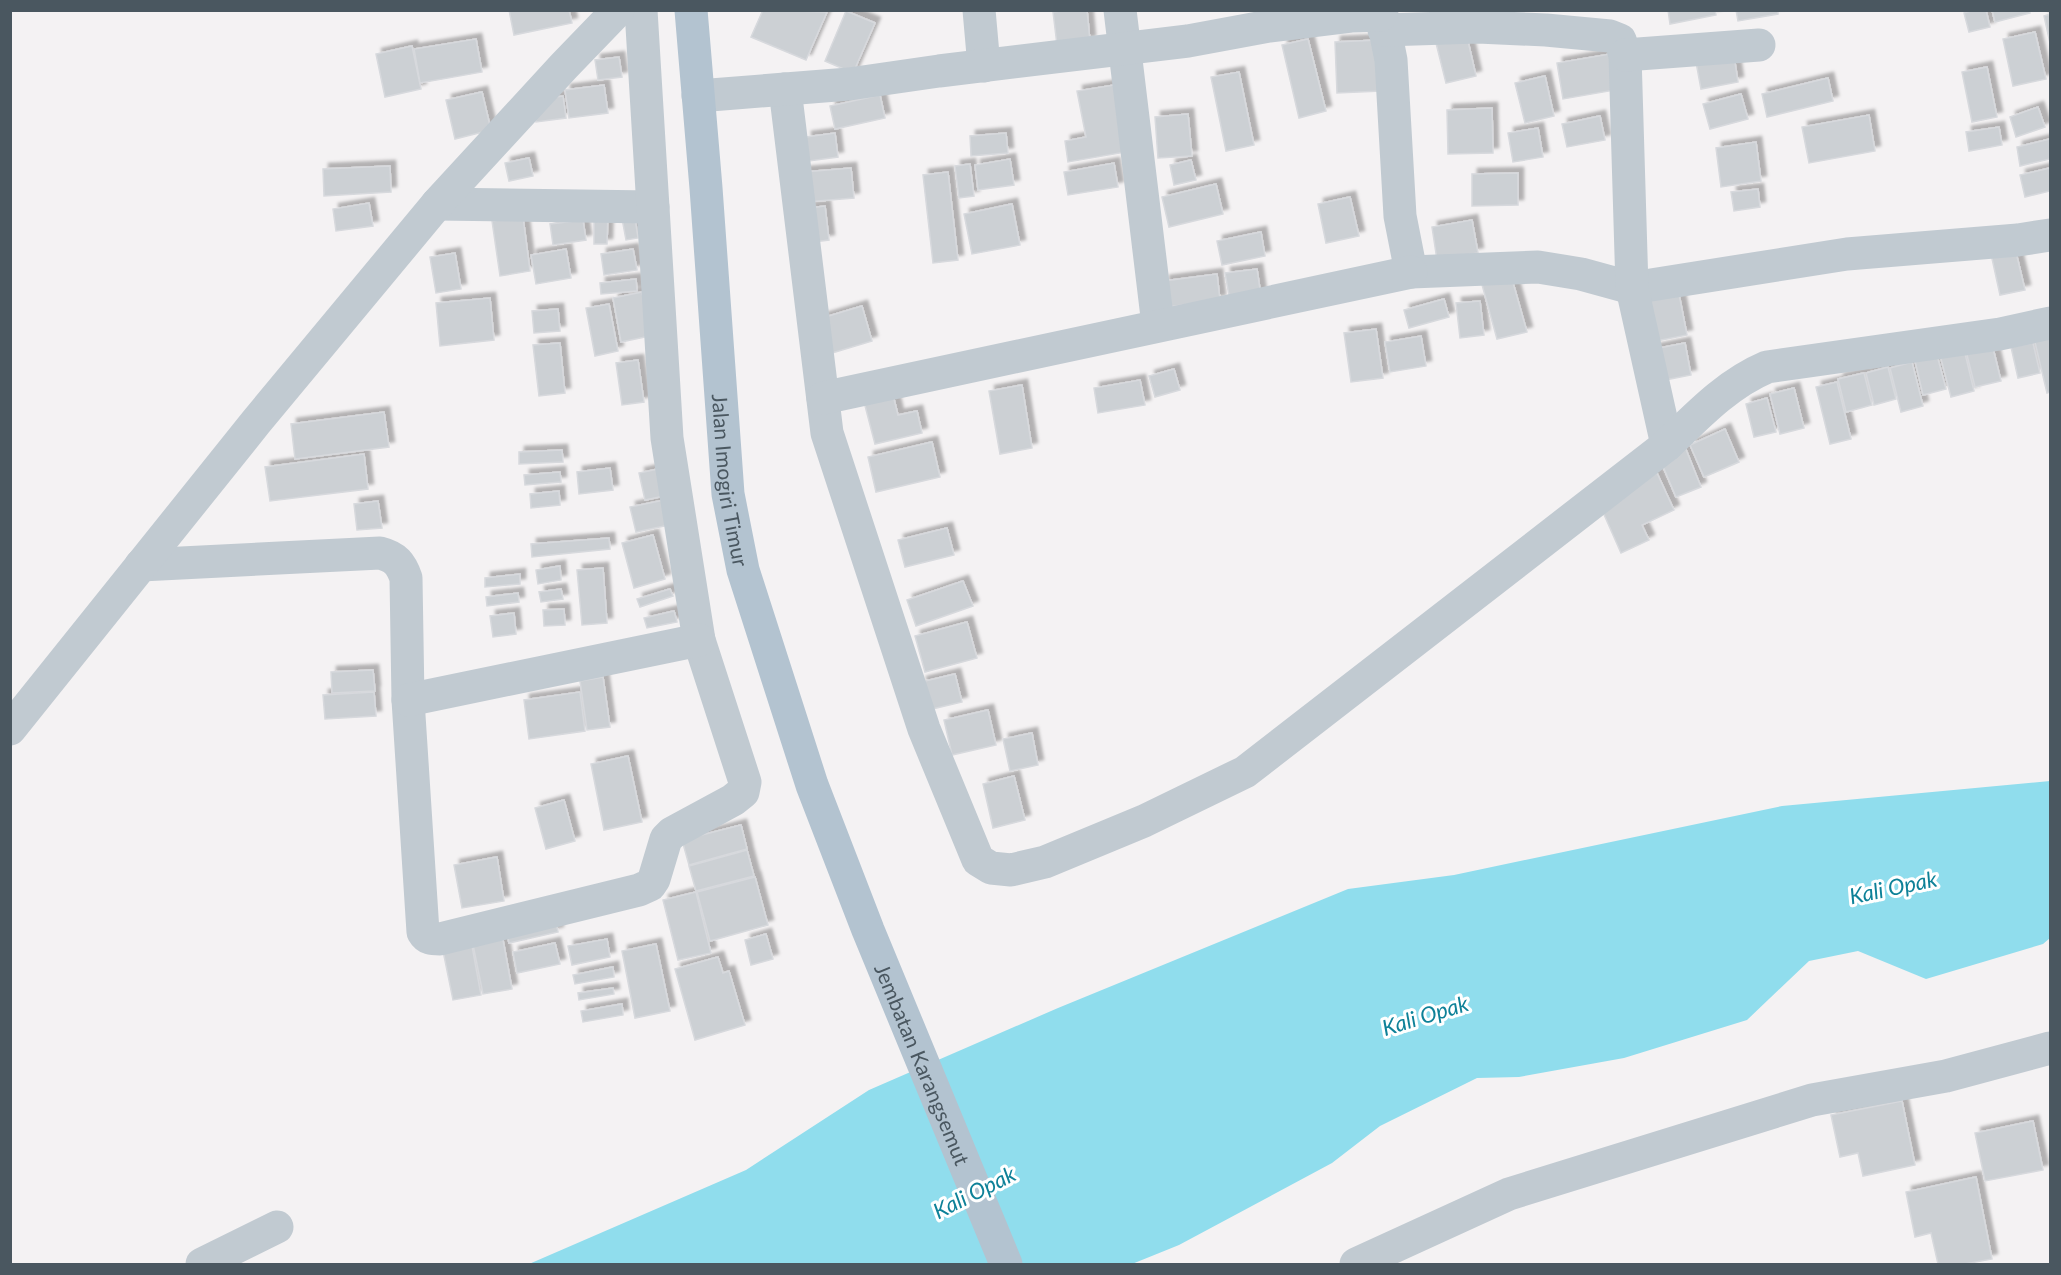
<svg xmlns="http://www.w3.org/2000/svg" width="2061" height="1275" font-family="Lato,sans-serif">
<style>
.water{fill:#90dded}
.building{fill:#ccd0d4;stroke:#d7d9dd;stroke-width:1.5;filter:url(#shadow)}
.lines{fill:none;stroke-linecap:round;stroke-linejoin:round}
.minor{stroke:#c1cad1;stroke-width:33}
.major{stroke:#b3c3d0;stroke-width:33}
.labels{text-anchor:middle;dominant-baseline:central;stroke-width:6;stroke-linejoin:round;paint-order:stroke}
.street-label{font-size:21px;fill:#4a5760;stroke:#fff}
.water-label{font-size:22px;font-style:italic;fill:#0e8198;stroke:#fff}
</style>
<defs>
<filter id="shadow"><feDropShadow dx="5.5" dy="-5.5" stdDeviation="1.5" flood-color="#0004"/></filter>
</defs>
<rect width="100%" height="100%" fill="#f4f2f3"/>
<polygon class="water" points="2050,781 2050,938 2043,944 1926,979 1858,951 1809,961 1747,1020 1624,1058 1519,1077 1477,1078 1380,1126 1332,1163 1179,1245 1132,1264 529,1264 746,1170 869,1090 1058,1008 1348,889 1454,875 1782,806"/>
<g class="building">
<polygon points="509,10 569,10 572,23 514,35"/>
<polygon points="763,10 827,12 806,60 751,37"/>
<polygon points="1068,10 1087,10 1090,41 1057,45 1053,12"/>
<polygon points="1668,10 1715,10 1716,15 1670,24"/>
<polygon points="1736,10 1778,10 1778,14 1738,21"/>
<polygon points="1974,10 1986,10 1990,27 1969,32 1964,13"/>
<polygon points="1992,10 2029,10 2030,13 1995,22"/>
<polygon points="846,11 875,23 853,73 825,61"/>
<polygon points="2050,14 2050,43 2044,16"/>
<polygon points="1465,28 1476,76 1446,83 1434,35"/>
<polygon points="2035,32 2046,79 2013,86 2003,39"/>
<polygon points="476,39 482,72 420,83 414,49"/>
<polygon points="1308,39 1326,111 1299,118 1282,45"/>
<polygon points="1379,40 1381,91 1337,93 1335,42"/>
<polygon points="412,46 421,89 385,97 376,54"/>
<polygon points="1610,54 1615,90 1563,99 1557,63"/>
<polygon points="1734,56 1738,82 1701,89 1696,62"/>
<polygon points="619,57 622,77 598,80 595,60"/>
<polygon points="1987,67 1997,117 1972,122 1962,72"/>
<polygon points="1239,72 1254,145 1226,151 1211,77"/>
<polygon points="1545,76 1554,116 1525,123 1515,83"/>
<polygon points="1828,78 1833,101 1767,117 1762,94"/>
<polygon points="604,85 608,113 569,118 565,90"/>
<polygon points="1114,85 1126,152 1068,162 1065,141 1086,137 1077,91"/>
<polygon points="482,92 491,130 455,139 446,100"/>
<polygon points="1741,94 1748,119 1710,129 1703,104"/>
<polygon points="880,95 885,118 835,129 830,106"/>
<polygon points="563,96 566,118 536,122 534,100"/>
<polygon points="2038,107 2045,127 2016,137 2010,117"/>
<polygon points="1492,108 1493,153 1448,154 1447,110"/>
<polygon points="1188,114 1192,156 1158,158 1155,117"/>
<polygon points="1869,115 1875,151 1809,163 1802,127"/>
<polygon points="1600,116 1605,140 1567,147 1562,124"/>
<polygon points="1999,127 2002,145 1969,151 1966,132"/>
<polygon points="1538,128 1543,157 1513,162 1508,133"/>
<polygon points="835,133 838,157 809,161 806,137"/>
<polygon points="1006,133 1008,153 971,156 970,136"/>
<polygon points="2050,139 2050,159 2020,166 2017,147"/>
<polygon points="1756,142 1761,181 1721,187 1716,148"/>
<polygon points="529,158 533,176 509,181 505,163"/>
<polygon points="1010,159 1014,185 978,190 975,165"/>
<polygon points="1191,160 1196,180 1174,185 1170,165"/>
<polygon points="1114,163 1118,187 1068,195 1064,172"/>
<polygon points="970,164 974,196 959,198 955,166"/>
<polygon points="390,166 391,192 324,196 323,169"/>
<polygon points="851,168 854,198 806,202 804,172"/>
<polygon points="2050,168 2050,191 2025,197 2020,175"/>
<polygon points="948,172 958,260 933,263 923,175"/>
<polygon points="1518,173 1518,205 1472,206 1472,174"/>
<polygon points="1216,184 1223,214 1169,227 1162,197"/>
<polygon points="1758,189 1760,207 1734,211 1731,192"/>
<polygon points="1350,197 1359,236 1326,243 1318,204"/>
<polygon points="369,203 373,226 336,231 333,209"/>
<polygon points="1012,204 1020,245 972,254 964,214"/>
<polygon points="825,206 829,240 814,242 809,208"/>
<polygon points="594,210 608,210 607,244 594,244"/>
<polygon points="634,211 638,238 626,240 621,213"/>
<polygon points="523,217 530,271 500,276 492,221"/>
<polygon points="583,220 586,240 553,245 550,224"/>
<polygon points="1472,220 1478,253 1437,260 1432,227"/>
<polygon points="1261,232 1265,256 1222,265 1217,241"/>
<polygon points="2015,248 2025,290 2000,295 1991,254"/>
<polygon points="566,249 571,278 536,284 531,255"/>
<polygon points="633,249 637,270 604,275 601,254"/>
<polygon points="455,253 461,289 436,293 430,257"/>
<polygon points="1257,269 1261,296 1230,301 1225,273"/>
<polygon points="1510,272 1527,332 1497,339 1481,281"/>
<polygon points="1217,274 1220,300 1168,307 1164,281"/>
<polygon points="636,279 637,291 601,294 600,283"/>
<polygon points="1678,289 1687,335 1651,342 1642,297"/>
<polygon points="642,292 650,336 621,342 613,298"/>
<polygon points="490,298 494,340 440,346 436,303"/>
<polygon points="1444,299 1449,317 1409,328 1404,310"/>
<polygon points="1480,301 1484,335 1460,338 1456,303"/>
<polygon points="609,304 618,351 595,356 586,308"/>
<polygon points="862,306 872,341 832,353 822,318"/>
<polygon points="558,309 560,331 534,333 532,311"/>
<polygon points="1376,329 1383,378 1351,382 1344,333"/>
<polygon points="2050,334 2050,392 2047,393 2034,338"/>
<polygon points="1421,336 1426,366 1390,372 1385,342"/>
<polygon points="560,343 565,393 539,396 533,345"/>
<polygon points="1685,343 1691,375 1660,381 1654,349"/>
<polygon points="2033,343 2040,373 2018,378 2011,347"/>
<polygon points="1992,344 2001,381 1975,387 1966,351"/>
<polygon points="1964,349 1974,391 1951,397 1940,355"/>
<polygon points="1937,355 1946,389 1923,395 1915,361"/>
<polygon points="638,360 644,402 622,405 616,363"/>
<polygon points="1912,362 1923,406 1901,412 1890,368"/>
<polygon points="1888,367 1896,399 1874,405 1866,373"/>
<polygon points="1174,369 1180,390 1155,397 1149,376"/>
<polygon points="1864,373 1872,405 1846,412 1838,379"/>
<polygon points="1140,380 1145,405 1098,413 1094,388"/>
<polygon points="1837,382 1851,439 1830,444 1816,387"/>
<polygon points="1022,385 1032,448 1000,454 989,391"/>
<polygon points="1794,388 1804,428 1780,434 1770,394"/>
<polygon points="892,391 898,415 917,411 922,433 875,444 863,398"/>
<polygon points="1767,398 1776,432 1754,437 1746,404"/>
<polygon points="384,412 389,447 295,459 291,424"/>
<polygon points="1725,429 1739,462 1704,477 1690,445"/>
<polygon points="932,442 940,477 876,492 868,457"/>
<polygon points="1685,447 1701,487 1676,497 1659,457"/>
<polygon points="562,450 563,462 519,464 519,452"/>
<polygon points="364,454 368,489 270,501 265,467"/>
<polygon points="610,468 613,490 579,494 577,472"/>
<polygon points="663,468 669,495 645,500 639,473"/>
<polygon points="560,472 561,482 525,485 524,475"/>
<polygon points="1657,473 1674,510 1642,525 1649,540 1621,553 1598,501"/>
<polygon points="559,491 560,505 531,508 530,494"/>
<polygon points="669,499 674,524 636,532 630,507"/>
<polygon points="378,501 382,528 357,530 354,504"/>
<polygon points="947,528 954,555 905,567 898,540"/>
<polygon points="653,535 665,579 634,588 622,543"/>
<polygon points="609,538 610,549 532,557 531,544"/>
<polygon points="560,566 561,580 538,584 536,570"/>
<polygon points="603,568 607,623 582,625 577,570"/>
<polygon points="520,574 520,584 485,587 485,578"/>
<polygon points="963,581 973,606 916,626 907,600"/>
<polygon points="561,589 563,599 541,602 539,592"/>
<polygon points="670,589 673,596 640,607 637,599"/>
<polygon points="518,593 519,602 487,606 486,597"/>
<polygon points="564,609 565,625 544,626 543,610"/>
<polygon points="674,611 677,622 647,628 644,618"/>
<polygon points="514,613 516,634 493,637 490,616"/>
<polygon points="967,622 977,658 925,672 915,636"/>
<polygon points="373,670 375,691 332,693 331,672"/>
<polygon points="955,674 962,702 928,710 921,682"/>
<polygon points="603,677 610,727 587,730 580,681"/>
<polygon points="374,692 376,716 325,719 323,695"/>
<polygon points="580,692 585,731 529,739 524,700"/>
<polygon points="988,710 996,745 952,755 944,720"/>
<polygon points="1032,733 1038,765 1010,771 1003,739"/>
<polygon points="628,756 642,822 604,830 591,764"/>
<polygon points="1014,776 1025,820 993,828 983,784"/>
<polygon points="564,800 575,841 546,849 535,808"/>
<polygon points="741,825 747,849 689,865 682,840"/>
<polygon points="747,850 754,876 696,891 689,866"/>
<polygon points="497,857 504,901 462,908 454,865"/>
<polygon points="755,877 768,925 710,941 697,892"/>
<polygon points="696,892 711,953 678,960 663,900"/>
<polygon points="555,917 558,932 509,943 506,928"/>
<polygon points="501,929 512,989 483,994 471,935"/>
<polygon points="766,934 773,959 751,965 745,940"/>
<polygon points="470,935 481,995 453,1000 441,941"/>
<polygon points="607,939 610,957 572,965 568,946"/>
<polygon points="555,943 560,964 517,973 513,952"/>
<polygon points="656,944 670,1011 635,1018 622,951"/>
<polygon points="718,957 723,973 729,971 745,1025 695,1040 675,969"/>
<polygon points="613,967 614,977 575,984 573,975"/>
<polygon points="613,988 614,994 579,1000 578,993"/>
<polygon points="622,1004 623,1015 583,1022 581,1011"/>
<polygon points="1902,1101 1915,1165 1863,1176 1858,1153 1840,1157 1831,1115"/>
<polygon points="2033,1121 2043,1170 1985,1181 1975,1133"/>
<polygon points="1976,1177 1992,1259 1965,1264 1938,1264 1931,1233 1915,1237 1906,1192"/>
</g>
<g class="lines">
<g class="minor">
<polyline points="979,10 984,66"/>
<polyline points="1120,10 1158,325"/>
<polyline points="1381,10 1391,60 1400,216 1411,272 1538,267 1581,274 1632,288 1847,254 2018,240 2050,235"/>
<polyline points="1384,30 1478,27 1546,30 1610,36 1620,40 1625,55 1632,288 1667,445"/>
<polyline points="1625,55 1759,45"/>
<path d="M785,89L827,433L924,729L978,860L991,868L1011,870L1045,862L1144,821L1245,772L1667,445C1698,415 1727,384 1767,367L2000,334L2050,323"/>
<polyline points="698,96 849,84 939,71 1188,41 1269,26 1351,16 1381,15"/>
<polyline points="437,204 653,207"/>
<polyline points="823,398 1411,272"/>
<path d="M141,565L380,553C396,557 401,564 406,578L408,700L423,932C427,939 432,939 440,939L639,890L650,885L654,879L666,839L672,833L733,800L743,792L745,782L699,640L667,438L641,10"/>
<polyline points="408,700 699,640"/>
<polyline points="10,729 256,422 437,204 564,66 618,10"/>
<polyline points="202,1264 277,1227"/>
<polyline points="1356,1264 1509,1194 1812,1100 1946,1076 2050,1048"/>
</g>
<path class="major" id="s1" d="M691,10L706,188L728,494L743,570L812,785L868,930L1006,1264"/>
</g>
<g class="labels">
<g class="street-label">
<text stroke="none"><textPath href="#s1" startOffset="472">Jalan Imogiri Timur</textPath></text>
<text stroke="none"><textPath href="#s1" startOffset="1089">Jembatan Karangsemut</textPath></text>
</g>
<g class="water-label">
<text transform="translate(1893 887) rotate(-12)">Kali Opak</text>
<text transform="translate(1425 1015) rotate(-17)">Kali Opak</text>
<text transform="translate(974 1192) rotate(-27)">Kali Opak</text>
</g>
</g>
<rect width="2061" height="1275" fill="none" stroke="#4a5760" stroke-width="24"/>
</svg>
